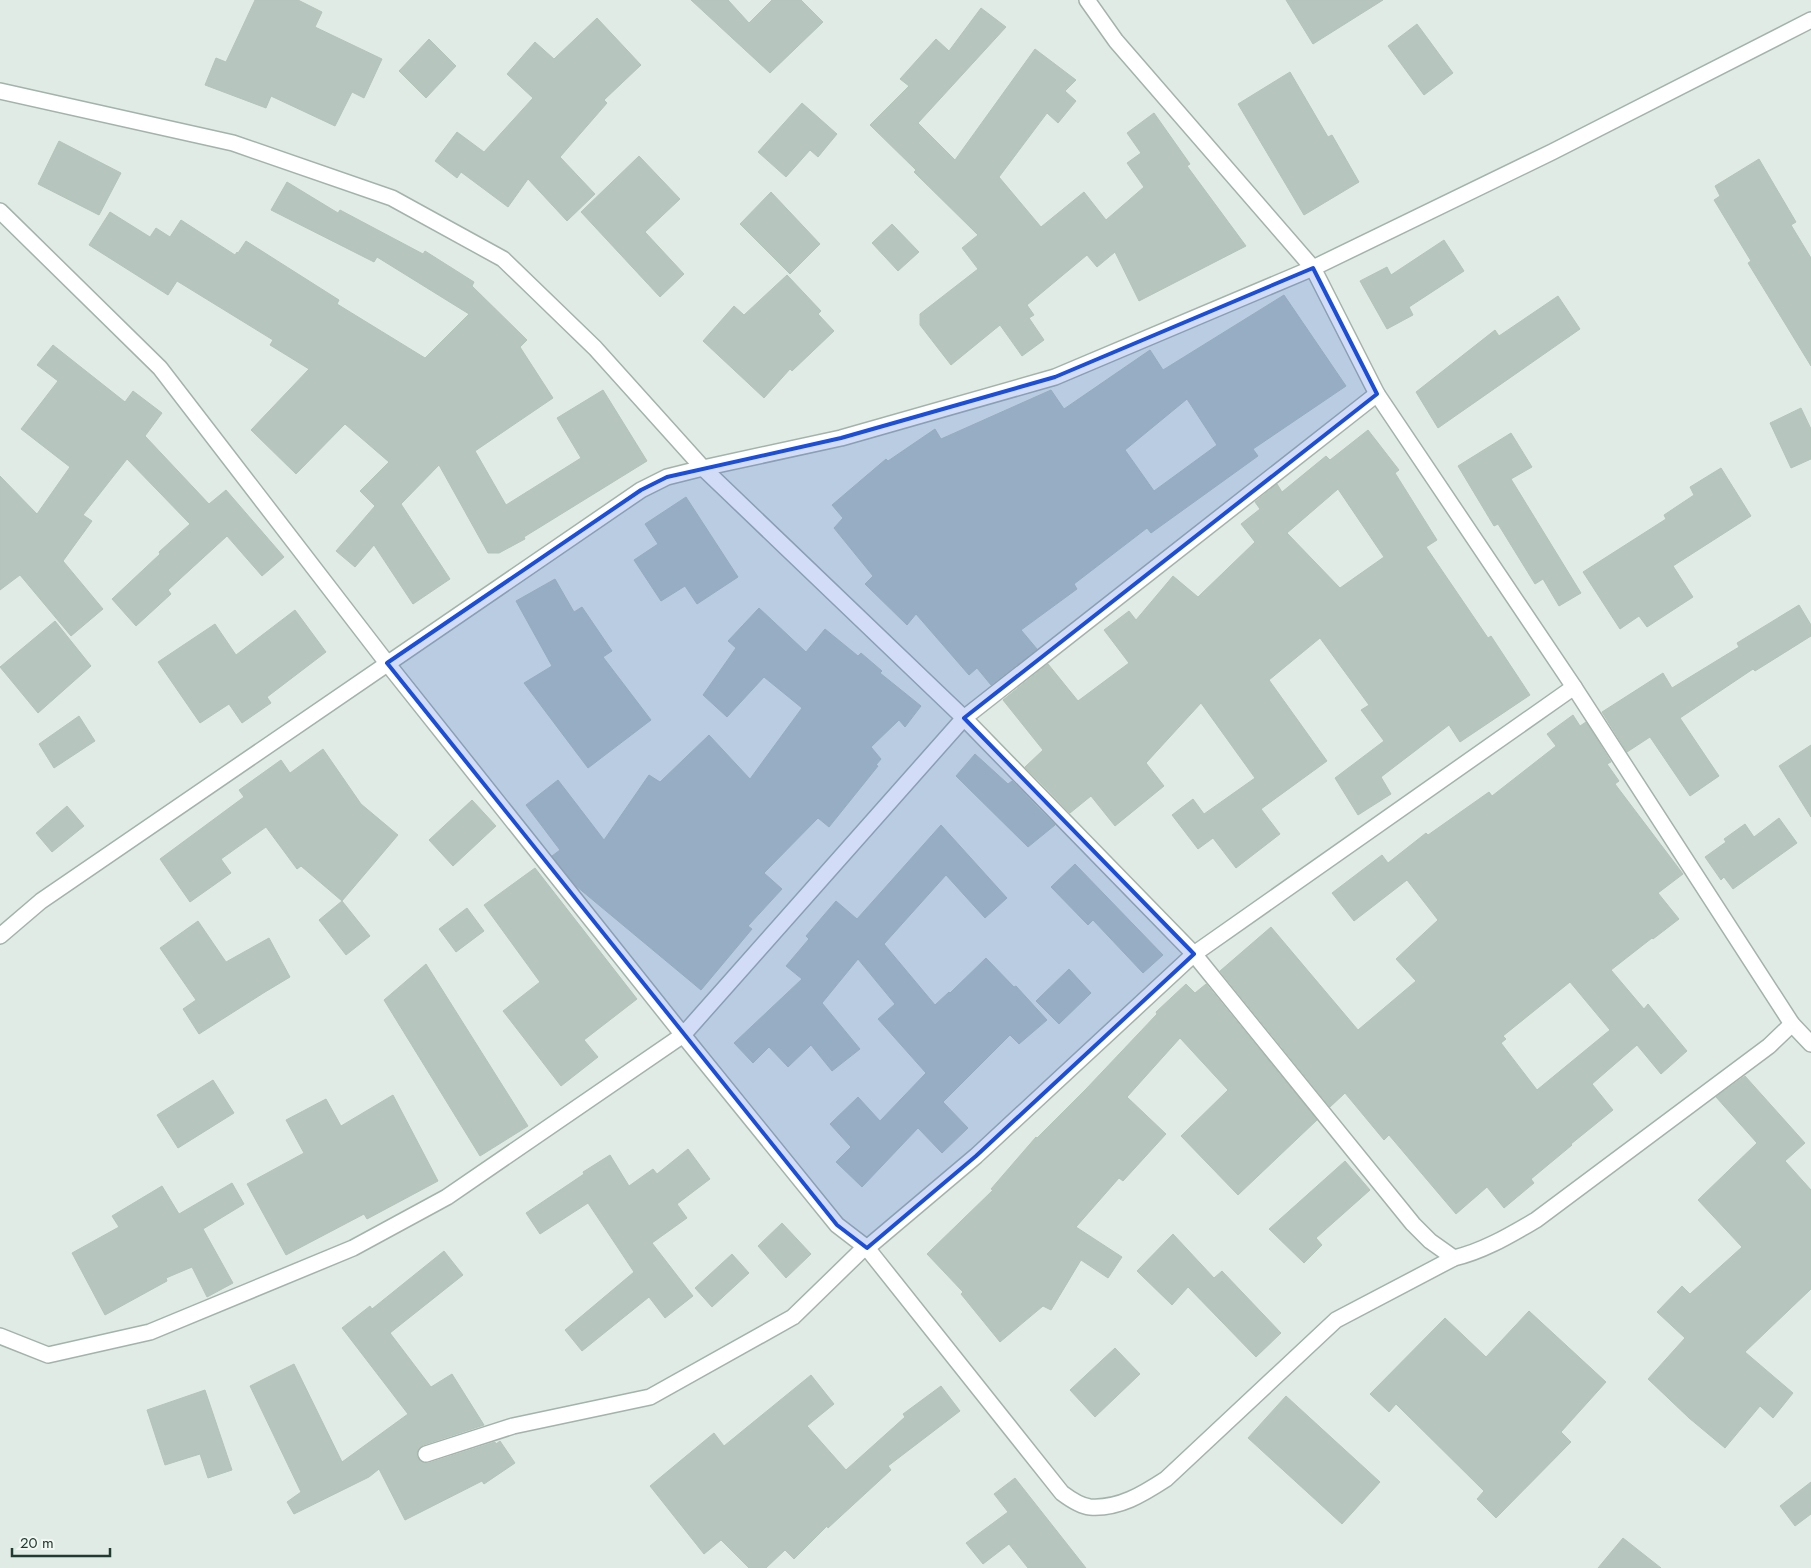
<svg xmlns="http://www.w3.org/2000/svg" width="1811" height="1568" font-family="Jost,sans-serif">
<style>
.building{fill:#b6c5be;stroke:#b3c4bb;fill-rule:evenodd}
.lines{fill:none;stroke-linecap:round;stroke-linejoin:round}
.street-casing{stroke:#a3b3ac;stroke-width:18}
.street{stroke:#fff;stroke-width:15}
.marked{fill:#1d4ed8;fill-opacity:0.2;stroke:#1d4ed8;stroke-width:4;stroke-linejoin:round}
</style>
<rect width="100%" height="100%" fill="#e0ebe5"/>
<g class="building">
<polygon points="255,0 298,0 322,12 315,27 382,59 364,98 352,92 335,126 271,96 266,108 205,85 216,58 226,62"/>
<polygon points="691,0 728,0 749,23 772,0 801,0 823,22 770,73"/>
<polygon points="1286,0 1383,0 1313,44"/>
<polygon points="981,8 1006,27 918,123 955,160 1035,49 1076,80 1065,91 1076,101 1058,123 1047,113 999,177 1041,227 1084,192 1106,220 1144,187 1127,163 1141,153 1127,133 1154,113 1190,164 1187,166 1246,246 1139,301 1115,252 1097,267 1087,255 1027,305 1034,315 1029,318 1044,340 1022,356 1000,325 951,365 920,325 920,314 978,269 962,248 978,235 914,172 916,170 870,125 909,86 900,79 936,39 949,51"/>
<polygon points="597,18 641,65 604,100 607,103 560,157 595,194 567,221 528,179 508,207 461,172 457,178 435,161 457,132 484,152 533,98 507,74 535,42 554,59"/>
<polygon points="1417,24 1453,73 1424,95 1388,46"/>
<polygon points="429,39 456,66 426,98 399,71"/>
<polygon points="1290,72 1328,137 1332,135 1359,182 1304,215 1238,104"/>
<polygon points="802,103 837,134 818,157 810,150 786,177 758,152"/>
<polygon points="59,141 121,173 99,215 38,184"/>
<polygon points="639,156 680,199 645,232 684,274 660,297 581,212"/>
<polygon points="1759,159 1796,222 1791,225 1811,258 1811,366 1748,263 1751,261 1714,200 1720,196 1715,186"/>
<polygon points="287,182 338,213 340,210 423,254 425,251 474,282 472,286 527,340 520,347 553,398 475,451 506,505 581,458 557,418 603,390 647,461 524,537 525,539 499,553 488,553 439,465 401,504 450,579 413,604 374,545 355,567 336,551 375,506 360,491 389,462 345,424 296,474 251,430 309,369 270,345 273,340 177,281 168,295 89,245 110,212 150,237 156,228 170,237 181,220 235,255 237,252 238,253 246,241 339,300 337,304 425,358 469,314 377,257 374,262 271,210"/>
<polygon points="771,192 820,244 790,274 740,224"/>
<polygon points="892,224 919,252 898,271 872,243"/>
<polygon points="1444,240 1464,271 1409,307 1413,315 1387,329 1360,281 1387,267 1391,275"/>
<polygon points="787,275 821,311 818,314 834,331 792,371 790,369 764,398 703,341 734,306 744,315"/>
<path d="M1284,295L1346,386L1253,449L1258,456L1151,533L1147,528L1074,584L1077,589L1021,630L1037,649L991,685L977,668L969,675L916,614L907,625L865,584L873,576L834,528L843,518L832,505L886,459L888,461L935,429L941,439L1051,390L1064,409L1150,350L1163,370ZM1187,399L1217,445L1154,491L1125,450Z"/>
<polygon points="1558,296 1580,329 1438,428 1416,392 1495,330 1499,336"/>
<polygon points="53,345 125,402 133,391 162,413 145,436 209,504 226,490 284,557 262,576 227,536 168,590 171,594 136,626 112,599 160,554 159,552 190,524 127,459 83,515 92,521 63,561 103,609 71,636 20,575 0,590 0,476 37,514 70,467 21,429 58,381 37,365"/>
<polygon points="1801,408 1811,429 1811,459 1791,468 1770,423"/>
<path d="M1368,430L1399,470L1395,473L1437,540L1426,547L1488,638L1491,636L1530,695L1460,742L1449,725L1381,777L1391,794L1358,815L1335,778L1384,741L1361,710L1369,705L1320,638L1269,680L1327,761L1261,809L1280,834L1236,868L1213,838L1198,849L1172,815L1193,799L1204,814L1255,778L1201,703L1146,763L1164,786L1115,826L1091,796L1070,813L1025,767L1043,750L1003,700L1048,664L1078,701L1129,663L1104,630L1129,611L1136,620L1173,576L1198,597L1255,542L1241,524L1260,509L1255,502L1277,484L1282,492L1326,456L1330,460ZM1338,489L1384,557L1340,588L1287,533Z"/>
<polygon points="1511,433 1532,467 1511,479 1581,593 1559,606 1543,579 1535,584 1498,524 1494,526 1458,466"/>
<polygon points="1721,468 1751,516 1673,566 1693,597 1647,627 1639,616 1620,629 1583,572 1666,519 1664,515 1694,495 1690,487"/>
<polygon points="686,497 738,577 697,604 685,586 661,601 634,560 658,544 645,524"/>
<polygon points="555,579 574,612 582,607 612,651 603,657 651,720 588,768 524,683 552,666 516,601"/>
<polygon points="1799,605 1811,625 1811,636 1755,671 1753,669 1680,718 1719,776 1690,796 1650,737 1627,752 1602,712 1663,673 1672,688 1739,647 1737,643"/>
<polygon points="759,608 806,652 825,629 858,656 861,653 882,671 880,673 921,706 905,727 899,720 871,747 881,759 876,765 878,766 829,827 818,818 764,873 782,889 748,926 752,929 701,990 576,886 552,856 560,850 526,805 558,780 604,840 649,775 660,782 709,735 750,779 802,708 764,677 727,717 703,695 736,648 728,641"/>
<polygon points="295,610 326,652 267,697 271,703 242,723 229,704 200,723 158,662 215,624 236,655"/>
<polygon points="55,621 91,666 38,713 0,667"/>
<path d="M1573,715L1580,726L1586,722L1611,762L1607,764L1619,781L1615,784L1683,874L1658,893L1679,919L1653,939L1652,938L1611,970L1644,1009L1648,1004L1687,1051L1661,1074L1637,1045L1592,1084L1613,1110L1571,1144L1572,1145L1531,1179L1534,1183L1504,1208L1487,1187L1456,1214L1389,1135L1384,1140L1345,1093L1330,1107L1220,971L1271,927L1358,1030L1416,981L1396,959L1438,920L1407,880L1354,921L1332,893L1382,855L1388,863L1426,833L1428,835L1489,792L1492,796L1556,746L1547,734ZM1570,982L1610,1030L1537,1090L1501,1043L1506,1039L1503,1036Z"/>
<polygon points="79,716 95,741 54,768 39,744"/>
<polygon points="1811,745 1811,817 1779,766"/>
<polygon points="323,749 361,804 398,835 342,901 301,866 297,869 266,827 221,859 231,873 190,902 160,859 244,797 239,790 281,760 290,773"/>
<polygon points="975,754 1008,784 1012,781 1055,825 1028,847 956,776"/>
<polygon points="472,800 496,826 453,866 429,840"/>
<polygon points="67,806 84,826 52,852 36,833"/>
<polygon points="1779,818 1797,843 1733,889 1724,877 1721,880 1705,857 1726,842 1724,839 1745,824 1754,837"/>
<polygon points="941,825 1007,898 985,918 946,875 884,944 935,1005 949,992 950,993 986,958 1014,987 1016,986 1047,1020 1019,1044 1010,1035 943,1102 968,1128 942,1153 918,1128 862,1187 836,1162 851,1147 830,1124 858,1097 880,1121 926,1073 878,1019 895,1004 858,959 822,1003 860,1049 832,1071 811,1045 788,1067 769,1047 753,1063 734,1043 802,979 786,966 809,939 806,936 836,901 857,919"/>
<polygon points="1075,864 1163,955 1143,973 1093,920 1088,925 1051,887"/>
<polygon points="535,868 637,999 584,1040 598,1057 561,1086 503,1011 540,982 484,905"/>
<polygon points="342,901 370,936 346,955 319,920"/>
<polygon points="467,908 484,931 456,952 439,929"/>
<polygon points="198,921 226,962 269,938 290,977 265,992 199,1034 183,1009 196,1000 160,948"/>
<polygon points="426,964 528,1126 480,1156 384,1000"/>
<polygon points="1069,969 1091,993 1059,1024 1036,1001"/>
<polygon points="1186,984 1195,993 1206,984 1317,1120 1238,1195 1181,1136 1228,1090 1180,1038 1127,1097 1166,1134 1123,1181 1119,1178 1076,1227 1122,1257 1108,1278 1081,1260 1051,1310 1043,1306 1000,1342 961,1294 963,1292 927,1254 993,1190 991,1189 1036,1137 1037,1138 1086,1089 1157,1014 1156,1012"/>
<polygon points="1745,1076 1805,1143 1785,1161 1811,1190 1811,1289 1745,1352 1793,1393 1773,1418 1760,1406 1725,1448 1689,1418 1648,1379 1685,1338 1657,1312 1682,1286 1690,1294 1742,1247 1698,1200 1757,1143 1716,1097"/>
<polygon points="213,1080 234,1113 178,1148 157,1115"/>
<polygon points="393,1095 438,1181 367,1219 364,1214 286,1255 247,1184 304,1153 286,1120 326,1099 341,1126"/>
<polygon points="688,1149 710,1179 677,1204 687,1218 652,1243 693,1296 665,1318 649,1297 582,1351 565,1330 634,1272 588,1203 540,1234 526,1213 584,1174 583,1172 610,1155 629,1186 653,1169 657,1174"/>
<polygon points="1345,1161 1370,1190 1316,1238 1322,1245 1304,1263 1269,1229"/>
<polygon points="232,1183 244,1204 203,1229 233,1283 207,1297 192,1267 166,1278 167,1281 105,1315 72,1253 119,1227 112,1216 162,1186 179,1214"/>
<polygon points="782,1223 811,1254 786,1278 758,1246"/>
<polygon points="1173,1234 1214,1278 1222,1271 1281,1333 1256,1357 1188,1287 1172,1305 1137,1271"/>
<polygon points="444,1251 463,1275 390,1333 431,1387 452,1374 484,1425 423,1445 417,1452 417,1457 424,1463 429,1463 495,1442 496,1444 500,1441 515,1463 484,1484 482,1481 405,1520 379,1469 369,1477 294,1514 287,1502 301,1492 250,1386 294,1364 342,1462 408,1414 342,1328 370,1306 372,1309"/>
<polygon points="732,1254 749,1273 712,1307 695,1288"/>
<polygon points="1529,1311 1606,1382 1561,1432 1571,1442 1496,1518 1477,1499 1484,1491 1396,1404 1389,1412 1370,1394 1445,1318 1486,1357"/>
<polygon points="1115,1348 1140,1374 1095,1417 1070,1390"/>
<polygon points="811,1375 834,1404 807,1426 846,1470 905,1417 903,1414 941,1386 960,1411 888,1466 891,1470 828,1528 827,1526 794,1559 785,1550 766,1568 749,1568 721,1540 704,1554 650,1486 714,1433 724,1446"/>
<polygon points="205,1390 232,1470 208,1478 200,1454 165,1465 147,1410"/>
<polygon points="1286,1396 1380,1482 1342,1524 1248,1438"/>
<polygon points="1015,1478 1086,1568 1028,1568 1009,1544 983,1564 966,1543 1008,1512 994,1494"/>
<polygon points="1811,1482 1811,1514 1795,1526 1780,1506"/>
<polygon points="1623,1538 1661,1568 1598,1568"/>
</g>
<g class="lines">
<defs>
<g id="street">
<polyline points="1087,0 1116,41 1313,268 1377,394 1574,687 1792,1024 1811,1044"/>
<polyline points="0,91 233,143 392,198 503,259 595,348 703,468 964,718 683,1035 387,663 160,368 0,211"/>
<polyline points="1377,394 964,718 1194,954 1413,1224 1430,1241 1454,1258"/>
<polyline points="0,936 41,901 641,490 667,477 703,468 841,438 1055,377 1313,268 1552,152 1811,20"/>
<polyline points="867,1248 976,1156 1194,954 1574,687"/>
<path d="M0,1336L48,1355L150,1332L353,1248L447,1197L683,1035L837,1225L867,1248L1062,1493C1070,1499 1080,1506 1090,1507C1119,1509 1143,1494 1166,1479L1336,1320L1454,1258C1484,1251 1510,1235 1536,1220L1769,1046L1792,1024"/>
<polyline points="426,1454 513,1426 650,1397 793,1317 865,1247"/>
</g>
</defs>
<use href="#street" class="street-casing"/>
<use href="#street" class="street"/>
</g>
<path class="marked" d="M1313,268L1377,394L964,718L1194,954L976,1156L867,1248L837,1225L387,663L641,490L667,477L841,438L1055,377Z"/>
<path d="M12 1548v8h98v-8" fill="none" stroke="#213b32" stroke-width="2.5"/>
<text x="20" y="1548" font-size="15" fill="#213b32" stroke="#f1f7f3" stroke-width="4" paint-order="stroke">20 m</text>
</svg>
